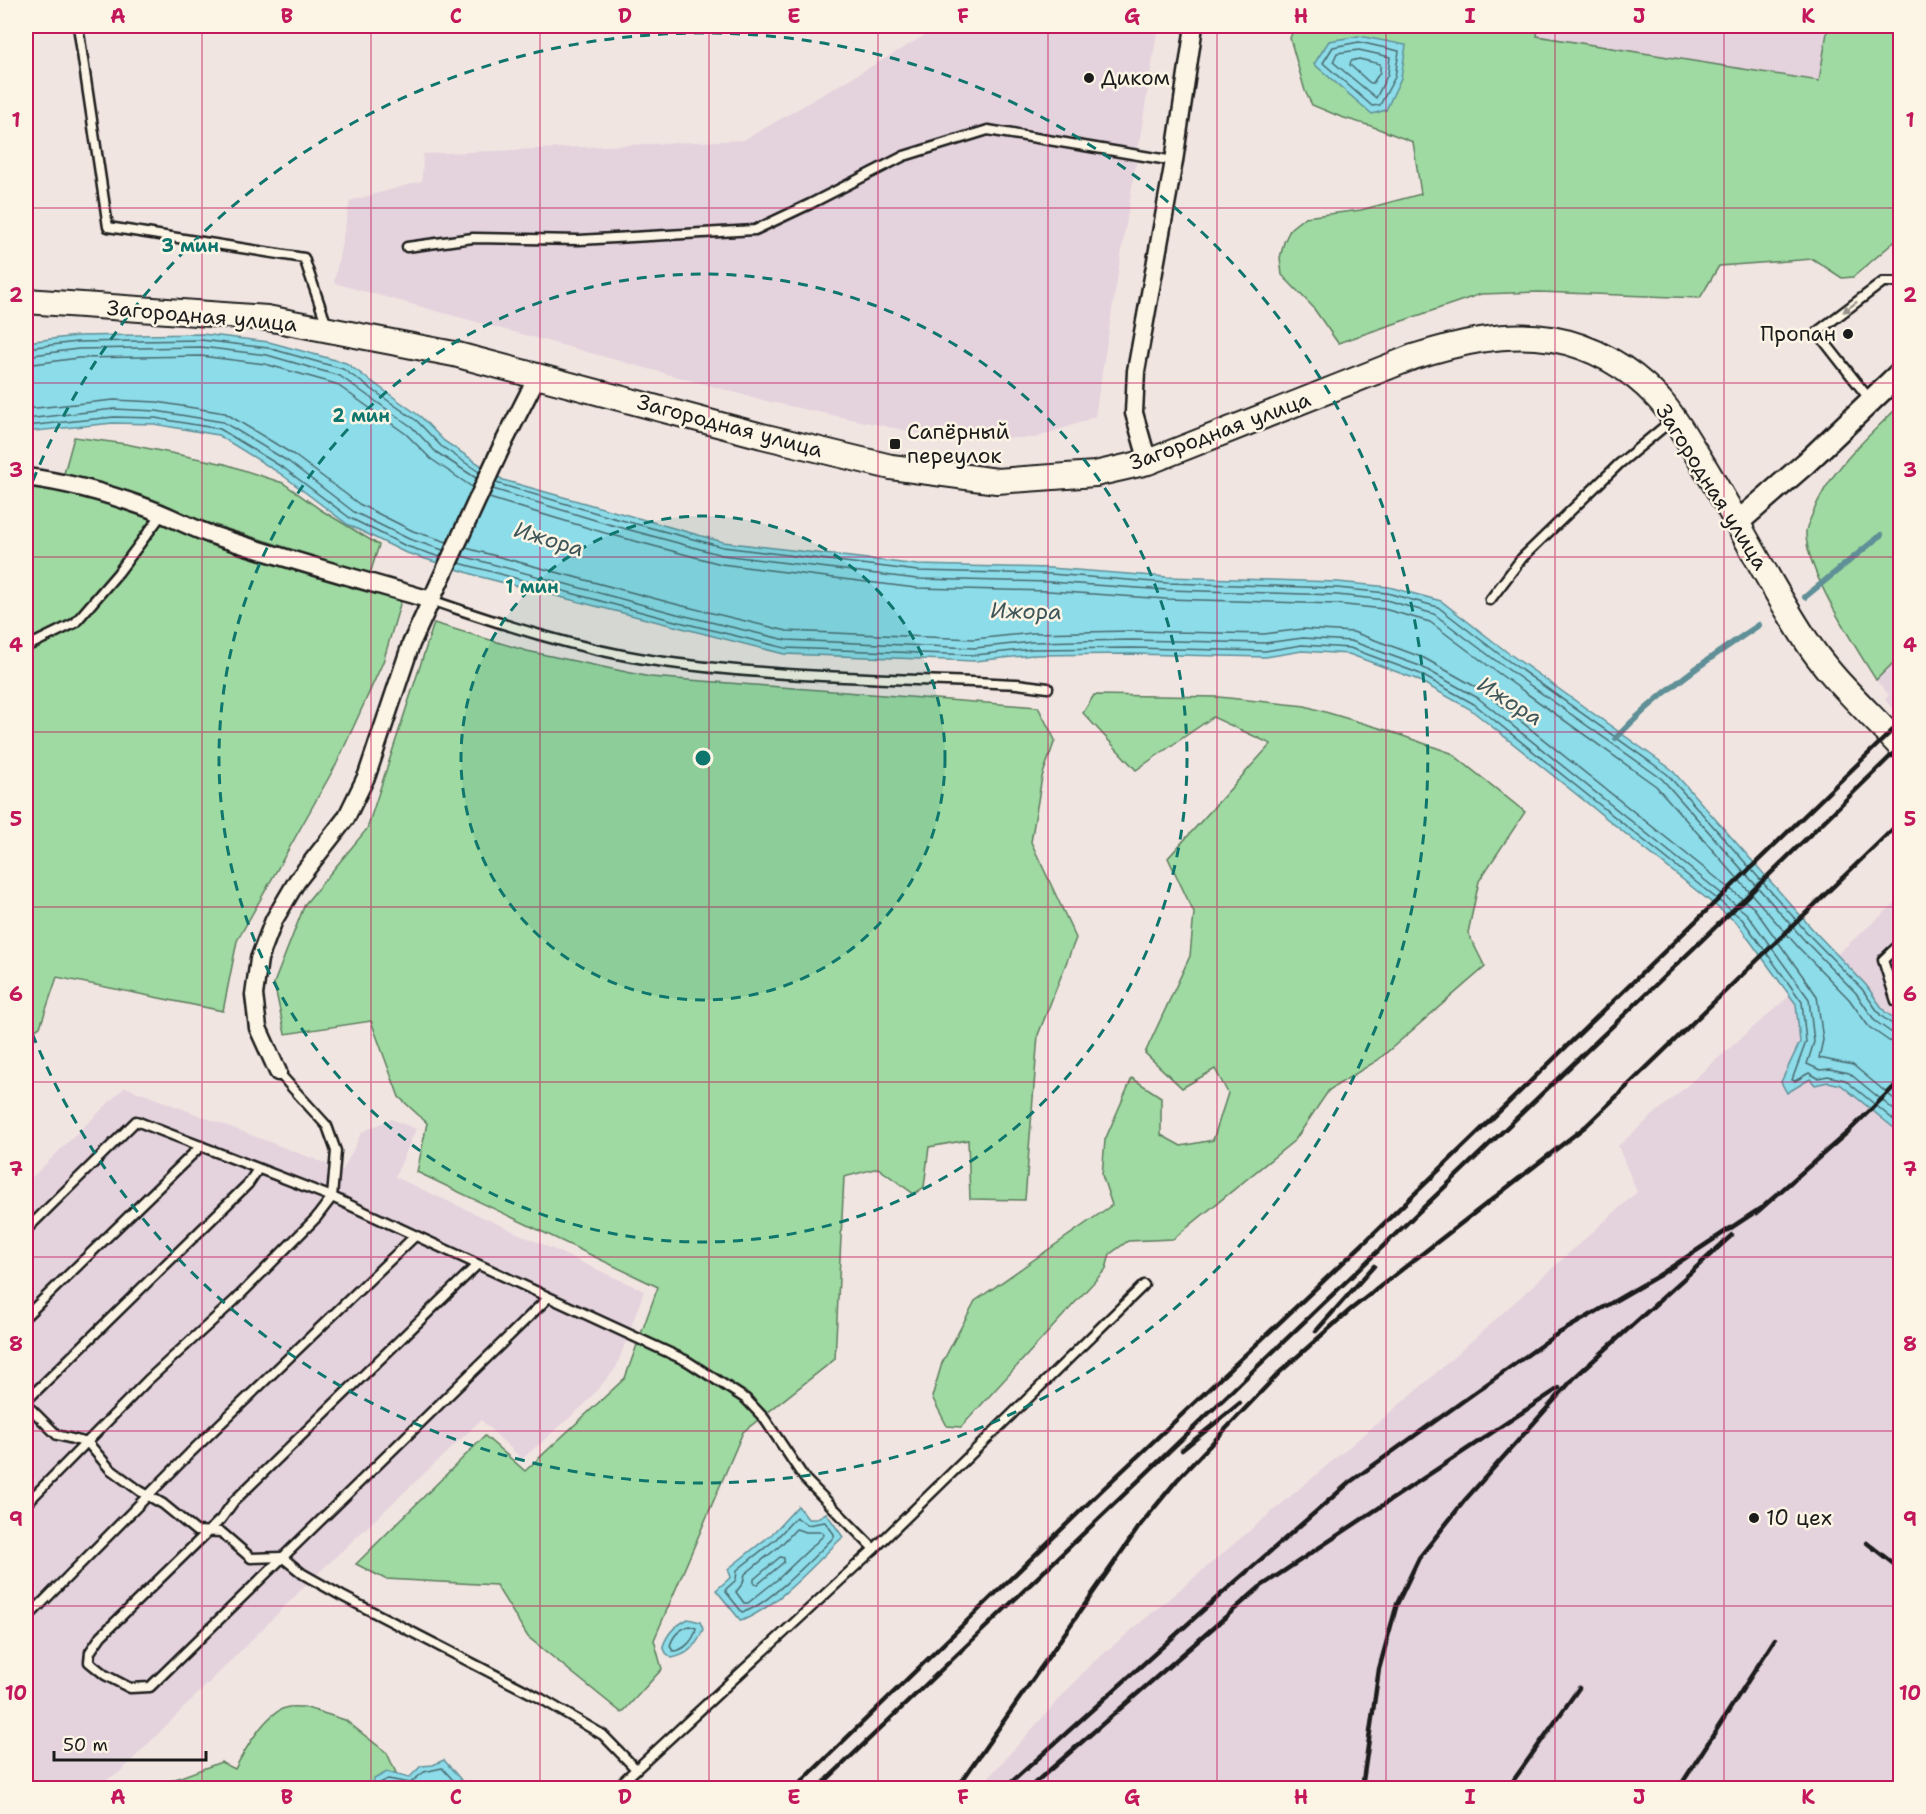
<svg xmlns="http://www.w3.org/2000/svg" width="1926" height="1814" font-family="'Shantell Sans',sans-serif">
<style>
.built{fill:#e4d2dd}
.green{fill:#9edaa1;stroke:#5d7b5e;stroke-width:1.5}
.water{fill:#8cdce9;stroke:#5f8f97;stroke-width:1.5}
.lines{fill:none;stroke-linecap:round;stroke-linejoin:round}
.shore{stroke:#49696e;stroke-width:1.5}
.stream{stroke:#5f8f97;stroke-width:6}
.service-casing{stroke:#1c1c1c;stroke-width:13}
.minor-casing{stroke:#1c1c1c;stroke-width:21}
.tertiary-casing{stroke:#1c1c1c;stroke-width:26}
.secondary-casing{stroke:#1c1c1c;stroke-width:28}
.service{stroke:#fcf5e5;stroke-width:8}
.minor{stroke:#fcf5e5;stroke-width:16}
.tertiary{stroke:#fcf5e5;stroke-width:21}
.secondary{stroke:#fcf5e5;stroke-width:24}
.rail{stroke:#1c1c1c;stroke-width:4.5}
.oneway{fill:#97938b}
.grid{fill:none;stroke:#c2185b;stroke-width:1.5;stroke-opacity:0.55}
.ring{fill:none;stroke:#0f766e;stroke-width:3;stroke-dasharray:10 8}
.poi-dot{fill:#1c1c1c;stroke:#fcf5e5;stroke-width:2}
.labels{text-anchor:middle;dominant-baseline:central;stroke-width:5;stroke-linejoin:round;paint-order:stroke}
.poi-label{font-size:21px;fill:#1c1c1c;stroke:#fcf5e5;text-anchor:start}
.street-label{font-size:21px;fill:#1c1c1c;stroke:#fcf5e5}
.water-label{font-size:22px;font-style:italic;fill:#3e565a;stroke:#fcf5e5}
.centre{fill:#0f766e;stroke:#fcf5e5;stroke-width:3}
.ring-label{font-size:18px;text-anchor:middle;font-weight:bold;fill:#0f766e;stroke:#fcf5e5;stroke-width:5;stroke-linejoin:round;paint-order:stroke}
.neatline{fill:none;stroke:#c2185b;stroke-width:2}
.grid-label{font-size:20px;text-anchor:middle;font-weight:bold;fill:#c2185b}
</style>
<rect width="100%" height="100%" fill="#f1e5e1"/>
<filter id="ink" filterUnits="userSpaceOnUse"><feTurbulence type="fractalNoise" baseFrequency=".0167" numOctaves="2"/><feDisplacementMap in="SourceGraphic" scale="12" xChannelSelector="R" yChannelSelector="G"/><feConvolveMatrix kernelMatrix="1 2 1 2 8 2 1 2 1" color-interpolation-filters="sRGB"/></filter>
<g filter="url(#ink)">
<g class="built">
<polygon points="941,26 1158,26 1095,416 1079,423 1035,438 937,437 770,402 334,283 350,201 422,181 423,154 744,140"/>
<polygon points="1538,26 1828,26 1819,81 1537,36"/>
<polygon points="1900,656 1900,716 1885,700 1889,695 1876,680"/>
<polygon points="1900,899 1900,1788 979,1788 1089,1666 1425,1383 1637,1192 1618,1146"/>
<polygon points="125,1087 343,1170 362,1132 391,1119 416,1129 395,1177 644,1291 616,1368 583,1406 522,1459 481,1420 312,1579 119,1773 90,1788 48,1788 26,1779 26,1183"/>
</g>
<g class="green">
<polygon points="1295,26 1538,26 1537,36 1819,81 1828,26 1900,26 1900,237 1853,277 1842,278 1813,259 1719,266 1700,298 1539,292 1481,294 1338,343 1312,306 1282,275 1280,258 1284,242 1291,228 1305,217 1361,210 1421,194 1413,142 1371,126 1341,117 1312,105 1305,91 1290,38"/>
<path d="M1900,405V656L1876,680C1855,646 1805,570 1806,532C1806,527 1810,520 1812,515C1829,470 1867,438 1900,405Z"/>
<polygon points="74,437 126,444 225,464 283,483 321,510 379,545 370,574 63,477"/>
<polygon points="26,487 41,488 94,497 401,601 383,662 337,763 237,941 223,1011 57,977 40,1027 26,1036"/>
<polygon points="434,623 527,651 650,677 1038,707 1055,740 1042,777 1031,842 1076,938 1038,1035 1025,1200 970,1199 968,1140 929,1147 924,1187 914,1194 878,1168 844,1177 835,1359 743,1432 654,1640 662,1669 622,1713 528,1637 496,1585 385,1579 356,1564 485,1436 525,1471 625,1378 658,1287 417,1172 427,1123 399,1097 371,1021 285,1034 274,983 305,904 367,829"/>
<polygon points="1094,695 1219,697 1305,706 1386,730 1451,753 1525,812 1479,881 1468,933 1485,967 1378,1060 1329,1090 1295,1140 1173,1239 1128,1241 1110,1254 1106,1269 961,1427 947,1426 932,1397 942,1363 975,1301 1112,1205 1102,1175 1105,1140 1132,1078 1161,1097 1161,1135 1181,1146 1213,1140 1228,1093 1215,1069 1182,1088 1145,1053 1190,956 1194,913 1168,858 1271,744 1213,717 1136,770 1083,713"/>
<path d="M304,1707L345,1720L387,1753L401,1784L398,1788H151L221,1762L235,1769C244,1751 265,1714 285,1708C290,1706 298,1707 304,1707Z"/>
</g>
<g class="water">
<polygon points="1359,36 1406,45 1401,78 1386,110 1372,114 1314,64 1329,41"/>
<polygon points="202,334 269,342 346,363 421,417 444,441 503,480 723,542 918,565 1050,568 1167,577 1338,582 1389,587 1441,601 1507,652 1671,769 1816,933 1866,985 1885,1012 1900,1022 1900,1133 1841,1085 1828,1082 1815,1085 1810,1079 1787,1093 1781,1082 1800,1042 1796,1004 1737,923 1470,709 1416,679 1349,654 1302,651 1266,657 1132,654 1033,655 975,661 784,654 481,577 404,552 347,524 281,474 218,435 154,424 113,423 26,432 26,342 77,336"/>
<path d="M798,1506L808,1519H816L826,1513L843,1537C814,1564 779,1606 741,1621L716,1590L731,1577L728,1569L772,1534Z"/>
<path d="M688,1619L700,1622L703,1629C698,1644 688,1655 672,1658L666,1653L663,1646C668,1632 675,1626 688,1619Z"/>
<polygon points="444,1760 462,1781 457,1788 373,1788 374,1779 387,1772 409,1778 421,1766 433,1765"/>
</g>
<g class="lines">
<g class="shore">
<polygon points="1359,42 1399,51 1395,77 1380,105 1372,106 1323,63 1333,47"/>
<polygon points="1359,50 1390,57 1388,74 1376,98 1333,62 1337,53"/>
<polygon points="1359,59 1380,64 1380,72 1373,83 1370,83 1350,65 1351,61"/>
<polyline points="26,348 77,342 201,340 268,348 343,369 417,421 441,446 479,472"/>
<polyline points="26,356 78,349 201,347 267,355 340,376 412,427 436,452 476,478"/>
<polyline points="26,365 78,358 201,356 265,364 336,384 406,434 431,459 472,487"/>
<polyline points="26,409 114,400 157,402 225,413 294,455 359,504 413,531 447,542"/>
<polyline points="26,419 114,409 156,411 223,422 289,462 354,512 409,539 443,550"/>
<polyline points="26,426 114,417 155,418 220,429 285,469 350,518 406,546 440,557"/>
<polyline points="496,483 610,517 723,547 918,571 1050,574 1167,583 1337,588 1387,593 1438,607 1503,657 1667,774 1811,937 1862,989 1881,1016 1895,1026 1900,1027"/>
<polyline points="493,489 608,524 722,555 917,579 1049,582 1167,590 1337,595 1386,600 1434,614 1499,663 1662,779 1806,942 1856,993 1875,1021 1892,1033 1900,1034"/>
<polyline points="489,498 605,533 721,564 916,588 1049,591 1166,599 1336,604 1384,609 1430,622 1494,670 1656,786 1799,948 1849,999 1869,1027 1889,1041 1900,1043"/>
<polyline points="466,548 679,605 787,631 974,639 1032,633 1131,631 1264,634 1303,629 1353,632 1424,658 1483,691 1754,908 1817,996 1823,1040 1819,1058 1853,1065 1900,1104"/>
<polyline points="462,556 677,614 786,640 975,648 1032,642 1131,640 1265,643 1303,638 1351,641 1420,666 1478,698 1747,914 1809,999 1814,1042 1807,1064 1820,1070 1830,1069 1849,1073 1900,1115"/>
<polyline points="459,563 675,621 785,648 975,655 1033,649 1132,648 1265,651 1302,645 1350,648 1418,673 1474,704 1742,919 1802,1002 1806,1042 1792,1080 1795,1081 1809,1073 1818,1078 1828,1076 1845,1080 1900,1125"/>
<path d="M796,1517L807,1525L825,1522L834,1534V1537C817,1554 763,1610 742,1612L726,1592V1589L736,1580L737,1570L776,1539Z"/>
<polygon points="796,1529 806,1532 822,1532 824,1535 778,1579 748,1603 744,1603 736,1592 743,1583 745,1574 781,1545"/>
<polygon points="780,1557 784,1558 784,1562 758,1584 754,1584 754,1579"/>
<path d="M689,1626L696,1628C695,1639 684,1651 673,1651L670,1646C673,1635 679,1630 689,1626Z"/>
<polyline points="379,1788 380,1783 388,1779 410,1783 424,1772 442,1768 453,1780 452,1788"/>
</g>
<g class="stream">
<polyline points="1805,597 1881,535"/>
<path d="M1616,738C1658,693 1708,659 1759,625"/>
</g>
<defs>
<g id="service">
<polyline points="78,26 108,227 304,258 327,326"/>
<polyline points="407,247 473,238 579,240 755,230 810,204 904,156 988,130 1174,161"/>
<polyline points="1871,401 1817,332 1883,282 1900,282"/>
<path d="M431,600C503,625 575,648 650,660C771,678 895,678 1017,684L1048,688"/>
<polyline points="1490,600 1522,558 1619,464 1671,421"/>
<polyline points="26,647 75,623 118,573 162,514"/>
<polyline points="1900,944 1883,960 1896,1001 1900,1005"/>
<polyline points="26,1230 136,1121 332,1197 687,1361 746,1399 764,1418 805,1479 874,1549"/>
<polyline points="477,1265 234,1501 221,1519 101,1636 90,1652 89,1662 105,1675 130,1688 150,1687 548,1298"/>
<polyline points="26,1316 201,1146"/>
<polyline points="26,1401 248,1184 258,1169"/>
<polyline points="26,1404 57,1435 88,1443 110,1469 140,1491 163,1504 196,1531 221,1532 251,1558 282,1557 303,1574 342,1596 540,1698 603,1735 636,1769"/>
<polyline points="26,1504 148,1380 235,1300 316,1218 332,1197 336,1151 327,1126 278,1072"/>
<polyline points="26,1619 190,1453 415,1236"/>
<polyline points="616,1788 874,1549 1144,1285"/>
</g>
<g id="minor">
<polyline points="1148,462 1134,413 1136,371 1174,161 1194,26"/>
<path d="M26,477C66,482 106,493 145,507C168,515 189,527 212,535C284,559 358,579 431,600"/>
<polyline points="278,1072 258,1028 254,995 259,959 274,920 297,881 346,818 367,775 411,644 501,448 538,375"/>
</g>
<polyline id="tertiary" points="1737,523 1806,463 1900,373"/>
<path id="secondary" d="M26,301L267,318L454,354L762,436L891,467L997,481L1095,474L1148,462L1413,357C1457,343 1505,331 1552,339C1592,346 1629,367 1657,397C1673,414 1684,434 1696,453C1734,513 1765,577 1804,637C1829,677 1868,711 1900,746"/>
</defs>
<use href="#service" class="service-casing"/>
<use href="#minor" class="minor-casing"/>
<use href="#tertiary" class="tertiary-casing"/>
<use href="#secondary" class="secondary-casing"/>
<use href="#service" class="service"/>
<use href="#minor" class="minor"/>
<use href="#tertiary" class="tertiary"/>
<use href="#secondary" class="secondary"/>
<g class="rail">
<polyline points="1756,1213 1849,1131 1900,1081"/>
<polyline points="1316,1331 1374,1266"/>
<polyline points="1182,1450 1240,1403"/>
<polyline points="1867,1543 1900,1569"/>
<polyline points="795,1788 1103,1489 1368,1239 1900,723"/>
<polyline points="818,1788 1695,947 1900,747"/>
<polyline points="957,1788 1141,1524 1177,1480 1280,1372 1350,1310 1586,1126 1900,822"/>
<polyline points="1005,1788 1219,1596 1350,1482 1554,1336 1658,1276 1761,1208"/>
<polyline points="1029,1788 1260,1587 1559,1388"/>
<polyline points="1362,1788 1379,1669 1397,1604 1419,1558 1465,1500 1574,1378 1732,1235"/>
<polyline points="1508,1788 1579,1688"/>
<polyline points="1679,1788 1775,1639"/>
</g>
</g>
<defs><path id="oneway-solid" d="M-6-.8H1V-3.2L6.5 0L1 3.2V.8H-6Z" transform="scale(1.5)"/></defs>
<use class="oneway" href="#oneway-solid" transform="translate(1850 307) rotate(143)"/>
</g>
<path class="grid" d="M202,26V1788M371,26V1788M540,26V1788M709,26V1788M878,26V1788M1048,26V1788M1217,26V1788M1386,26V1788M1555,26V1788M1724,26V1788M26,208H1900M26,383H1900M26,557H1900M26,732H1900M26,907H1900M26,1082H1900M26,1257H1900M26,1431H1900M26,1606H1900"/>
<circle cx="703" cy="758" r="242" fill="#0f766e" fill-opacity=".12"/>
<g class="ring">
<circle cx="703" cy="758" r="242"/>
<circle cx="703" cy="758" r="484"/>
<path d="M26 498A725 725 0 1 1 26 1018"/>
</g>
<g class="poi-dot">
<circle cx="1089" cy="78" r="6"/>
<circle cx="1848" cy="334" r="6"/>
<rect x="889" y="438" width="12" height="12" rx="3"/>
<circle cx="1754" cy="1518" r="6"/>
</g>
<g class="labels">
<g class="poi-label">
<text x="1101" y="78">Диком</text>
<text x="1836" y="334" text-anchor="end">Пропан</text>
<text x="907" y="432">Сапёрный<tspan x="907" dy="24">переулок</tspan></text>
<text x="1766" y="1518">10 цех</text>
</g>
<g class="street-label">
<text transform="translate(202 316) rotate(5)">Загородная улица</text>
<text transform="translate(730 426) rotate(15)">Загородная улица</text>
<text transform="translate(1220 431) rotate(-20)">Загородная улица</text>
<text transform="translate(1712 487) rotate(58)">Загородная улица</text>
</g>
<g class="water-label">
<text transform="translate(549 539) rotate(17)">Ижора</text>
<text transform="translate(1026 611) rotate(1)">Ижора</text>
<text transform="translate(1510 701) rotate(32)">Ижора</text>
</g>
</g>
<circle cx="703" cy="758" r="9" class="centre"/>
<g class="ring-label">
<text x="190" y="252">3 мин</text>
<text x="361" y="422">2 мин</text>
<text x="532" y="593">1 мин</text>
</g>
<rect width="1926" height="1814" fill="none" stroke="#fcf5e5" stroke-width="66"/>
<path d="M54 1751v9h152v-9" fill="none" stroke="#1c1c1c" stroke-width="3"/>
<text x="63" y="1751" font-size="18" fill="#1c1c1c" stroke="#fcf5e5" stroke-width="4.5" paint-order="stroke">50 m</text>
<rect x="33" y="33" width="1860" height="1748" class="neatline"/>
<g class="grid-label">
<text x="118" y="23">A</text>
<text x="287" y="23">B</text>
<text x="456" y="23">C</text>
<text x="625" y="23">D</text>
<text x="794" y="23">E</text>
<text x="963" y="23">F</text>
<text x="1132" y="23">G</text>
<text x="1301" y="23">H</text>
<text x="1470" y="23">I</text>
<text x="1639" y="23">J</text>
<text x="1808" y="23">K</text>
<text x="16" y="127">1</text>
<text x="1910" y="127">1</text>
<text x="16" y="302">2</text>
<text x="1910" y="302">2</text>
<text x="16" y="477">3</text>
<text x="1910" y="477">3</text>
<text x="16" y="652">4</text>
<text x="1910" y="652">4</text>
<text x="16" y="826">5</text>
<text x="1910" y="826">5</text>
<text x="16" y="1001">6</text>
<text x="1910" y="1001">6</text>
<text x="16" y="1176">7</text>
<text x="1910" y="1176">7</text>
<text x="16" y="1351">8</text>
<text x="1910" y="1351">8</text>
<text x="16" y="1526">9</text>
<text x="1910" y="1526">9</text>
<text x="16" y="1700">10</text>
<text x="1910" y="1700">10</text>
<text x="118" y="1804">A</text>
<text x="287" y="1804">B</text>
<text x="456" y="1804">C</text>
<text x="625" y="1804">D</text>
<text x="794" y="1804">E</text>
<text x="963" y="1804">F</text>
<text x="1132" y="1804">G</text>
<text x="1301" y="1804">H</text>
<text x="1470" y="1804">I</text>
<text x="1639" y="1804">J</text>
<text x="1808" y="1804">K</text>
</g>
</svg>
